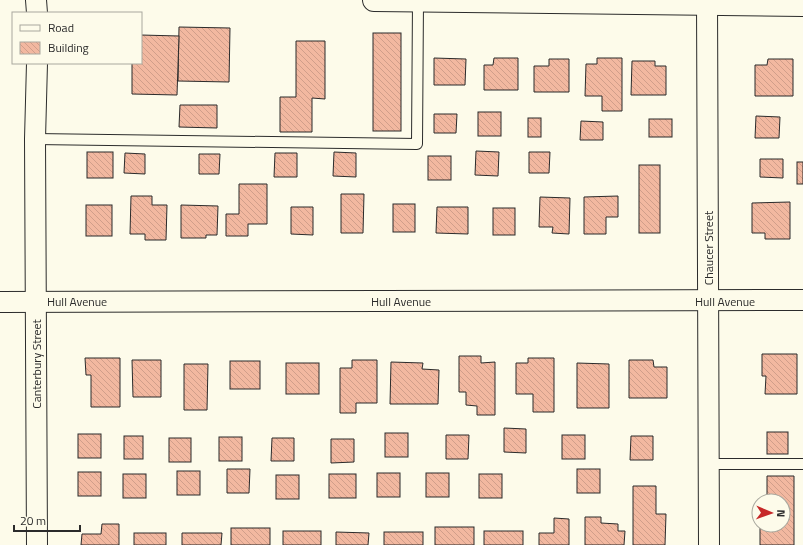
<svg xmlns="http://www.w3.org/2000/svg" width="803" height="545" font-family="'Titillium Web',sans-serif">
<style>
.building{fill:url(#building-back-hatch);stroke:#2b2b2b}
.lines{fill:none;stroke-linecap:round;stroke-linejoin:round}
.service-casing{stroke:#2b2b2b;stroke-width:12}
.minor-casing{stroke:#2b2b2b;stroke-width:22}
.tertiary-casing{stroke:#2b2b2b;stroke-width:24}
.service{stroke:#fdfbea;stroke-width:10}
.minor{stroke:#fdfbea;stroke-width:20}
.tertiary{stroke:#fdfbea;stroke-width:22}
.labels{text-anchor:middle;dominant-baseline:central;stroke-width:3;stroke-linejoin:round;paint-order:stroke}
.street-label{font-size:12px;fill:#2b2b2b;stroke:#fdfbea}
</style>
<defs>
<pattern id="building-back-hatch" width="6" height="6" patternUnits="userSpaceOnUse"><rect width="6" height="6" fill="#f2b8a0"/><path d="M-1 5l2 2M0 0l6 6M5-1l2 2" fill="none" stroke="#d09e8a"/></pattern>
</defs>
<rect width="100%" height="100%" fill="#fdfbea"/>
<g class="building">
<polygon points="179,27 230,28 229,82 178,81"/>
<rect x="373" y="33" width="28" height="98"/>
<polygon points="141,35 179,36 177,95 132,94 132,63 141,63"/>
<polygon points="296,41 325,41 325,99 312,98 312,132 280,132 280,97 296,97"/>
<polygon points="434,58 466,59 465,85 434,85"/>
<polygon points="494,58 518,58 518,90 484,90 484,65 493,65"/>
<polygon points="597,58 622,58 622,111 602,111 602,96 585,96 586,64 597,64"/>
<polygon points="549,59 569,59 569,92 534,92 534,66 549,66"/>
<polygon points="768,59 793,59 793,96 755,96 755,65 767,65"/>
<polygon points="632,61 655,61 655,66 666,66 666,95 631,95"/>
<polygon points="180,105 217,105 217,128 179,127"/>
<rect x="478" y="112" width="23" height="24"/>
<polygon points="434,114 457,114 456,133 434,133"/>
<polygon points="756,116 780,117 779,138 755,138"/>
<rect x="528" y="118" width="13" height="19"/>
<rect x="649" y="119" width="23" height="18"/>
<polygon points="581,121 603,122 603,140 580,140"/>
<polygon points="476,151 499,152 498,176 475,175"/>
<rect x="87" y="152" width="26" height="26"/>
<polygon points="334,152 356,153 356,177 333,176"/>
<polygon points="529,152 550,152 549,173 529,173"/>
<polygon points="125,153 145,154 145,174 124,173"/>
<polygon points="275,153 297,153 297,177 274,177"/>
<polygon points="199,154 220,154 219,174 199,174"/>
<rect x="428" y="156" width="23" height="24"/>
<polygon points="760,159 783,159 783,178 760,177"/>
<rect x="797" y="162" width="6" height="22"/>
<rect x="639" y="165" width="21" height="68"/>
<polygon points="239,184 267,184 267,224 248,224 248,236 226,236 226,214 239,214"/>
<polygon points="341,194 364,194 363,233 341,233"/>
<polygon points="131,196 152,196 152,205 167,205 166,240 145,240 145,234 130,234"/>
<polygon points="618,196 618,217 606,217 606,234 584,234 584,197"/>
<polygon points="540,197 570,198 569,234 552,233 553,227 539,227"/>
<polygon points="790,202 790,239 765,239 765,233 752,233 752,203"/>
<rect x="393" y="204" width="22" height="28"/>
<rect x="86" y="205" width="26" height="31"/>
<polygon points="181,205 218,206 217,235 206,235 206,238 181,238"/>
<polygon points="291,207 313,207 313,235 291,234"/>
<polygon points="437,207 468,207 468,234 436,233"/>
<rect x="493" y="208" width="22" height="27"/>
<polygon points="762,354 797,354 797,394 765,394 766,376 762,376"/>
<polygon points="459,356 481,356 481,363 495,362 495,415 477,415 477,406 466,405 466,392 459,392"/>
<polygon points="85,358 120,358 120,407 91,407 91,375 86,375"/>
<polygon points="528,358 554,358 554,412 533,412 533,394 516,394 516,363 528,363"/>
<polygon points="132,360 161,360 161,397 133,397"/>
<polygon points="352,360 377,360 377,403 356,403 356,413 340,413 340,368 352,368"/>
<polygon points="629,360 653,360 654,367 667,367 667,398 629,398"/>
<rect x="230" y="361" width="30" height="28"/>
<polygon points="391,362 423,363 422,369 439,370 438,404 390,404"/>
<rect x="286" y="363" width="33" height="31"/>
<polygon points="577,363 609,364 609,408 577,408"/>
<polygon points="184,364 208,364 207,410 184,410"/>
<polygon points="504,428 526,429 526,453 504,452"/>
<rect x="767" y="432" width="21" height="22"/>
<rect x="385" y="433" width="23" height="24"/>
<rect x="78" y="434" width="23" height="24"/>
<polygon points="446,435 469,435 468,459 446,459"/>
<rect x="562" y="435" width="23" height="24"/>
<rect x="124" y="436" width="19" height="23"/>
<polygon points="631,436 653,436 653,460 630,460"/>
<rect x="219" y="437" width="23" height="24"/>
<rect x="169" y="438" width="22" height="24"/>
<polygon points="272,438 294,438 294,461 271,461"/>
<polygon points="331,439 354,439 354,462 331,463"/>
<polygon points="227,469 250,469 249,493 227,493"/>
<rect x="577" y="469" width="23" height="24"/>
<rect x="177" y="471" width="23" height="24"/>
<rect x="78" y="472" width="23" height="24"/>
<rect x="377" y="473" width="23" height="24"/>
<rect x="426" y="473" width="23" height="24"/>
<rect x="123" y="474" width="23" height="24"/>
<rect x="329" y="474" width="27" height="24"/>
<rect x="479" y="474" width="23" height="24"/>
<rect x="276" y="475" width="23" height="24"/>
<polygon points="767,476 794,476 794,545 760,545 760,525 783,525 783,501 779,501 779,499 767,499"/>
<polygon points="633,486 656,486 656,514 666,514 665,545 633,545"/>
<polygon points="585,517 601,517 601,523 618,524 618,531 625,531 624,545 585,545"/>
<polygon points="554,518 569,519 569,545 539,545 539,533 554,533"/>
<polygon points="102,524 119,524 119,545 81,545 82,534 101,534"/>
<rect x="435" y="527" width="39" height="18"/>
<rect x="231" y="528" width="39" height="17"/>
<rect x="283" y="531" width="38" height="14"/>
<rect x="484" y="531" width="39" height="14"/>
<polygon points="336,532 369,533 368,545 336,545"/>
<rect x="384" y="532" width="39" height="13"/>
<rect x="134" y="533" width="32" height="12"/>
<polygon points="182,533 222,533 221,545 182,545"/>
</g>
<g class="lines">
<defs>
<g id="service">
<polyline points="35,139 417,144 418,1"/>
<polyline points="708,464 803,464"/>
</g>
<g id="minor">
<polyline points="36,0 37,13"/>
<polyline points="707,0 709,545"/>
<polyline points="37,63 35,139 37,545"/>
<polyline points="0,302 803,300"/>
</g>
<polyline id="tertiary" points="374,0 803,5"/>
</defs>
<use href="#service" class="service-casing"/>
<use href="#minor" class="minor-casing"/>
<use href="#tertiary" class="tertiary-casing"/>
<use href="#service" class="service"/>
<use href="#minor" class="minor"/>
<use href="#tertiary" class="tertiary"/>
</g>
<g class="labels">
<g class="street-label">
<text transform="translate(708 248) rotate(-90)">Chaucer Street</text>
<text x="77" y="301">Hull Avenue</text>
<text x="401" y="301">Hull Avenue</text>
<text x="725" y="301">Hull Avenue</text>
<text transform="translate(36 364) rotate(-90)">Canterbury Street</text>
</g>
</g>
<rect x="12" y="12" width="130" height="52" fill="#fdfbea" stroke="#a9a89e"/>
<rect x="20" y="25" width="20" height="6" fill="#fdfbea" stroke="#a9a89e"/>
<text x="48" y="32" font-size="12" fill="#2b2b2b">Road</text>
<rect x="20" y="42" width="20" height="12" fill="url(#building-back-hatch)" stroke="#a9a89e"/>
<text x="48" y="52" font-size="12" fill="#2b2b2b">Building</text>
<g transform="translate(771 513) rotate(92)"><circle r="19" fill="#fdfbea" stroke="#a9a89e"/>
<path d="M0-3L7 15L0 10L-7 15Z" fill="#c62828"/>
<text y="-6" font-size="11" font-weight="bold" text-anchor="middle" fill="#2b2b2b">N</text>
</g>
<path d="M14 525v6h66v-6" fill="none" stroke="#2b2b2b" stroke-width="2"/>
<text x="20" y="525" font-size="12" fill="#2b2b2b" stroke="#fdfbea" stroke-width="3" paint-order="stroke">20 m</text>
</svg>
